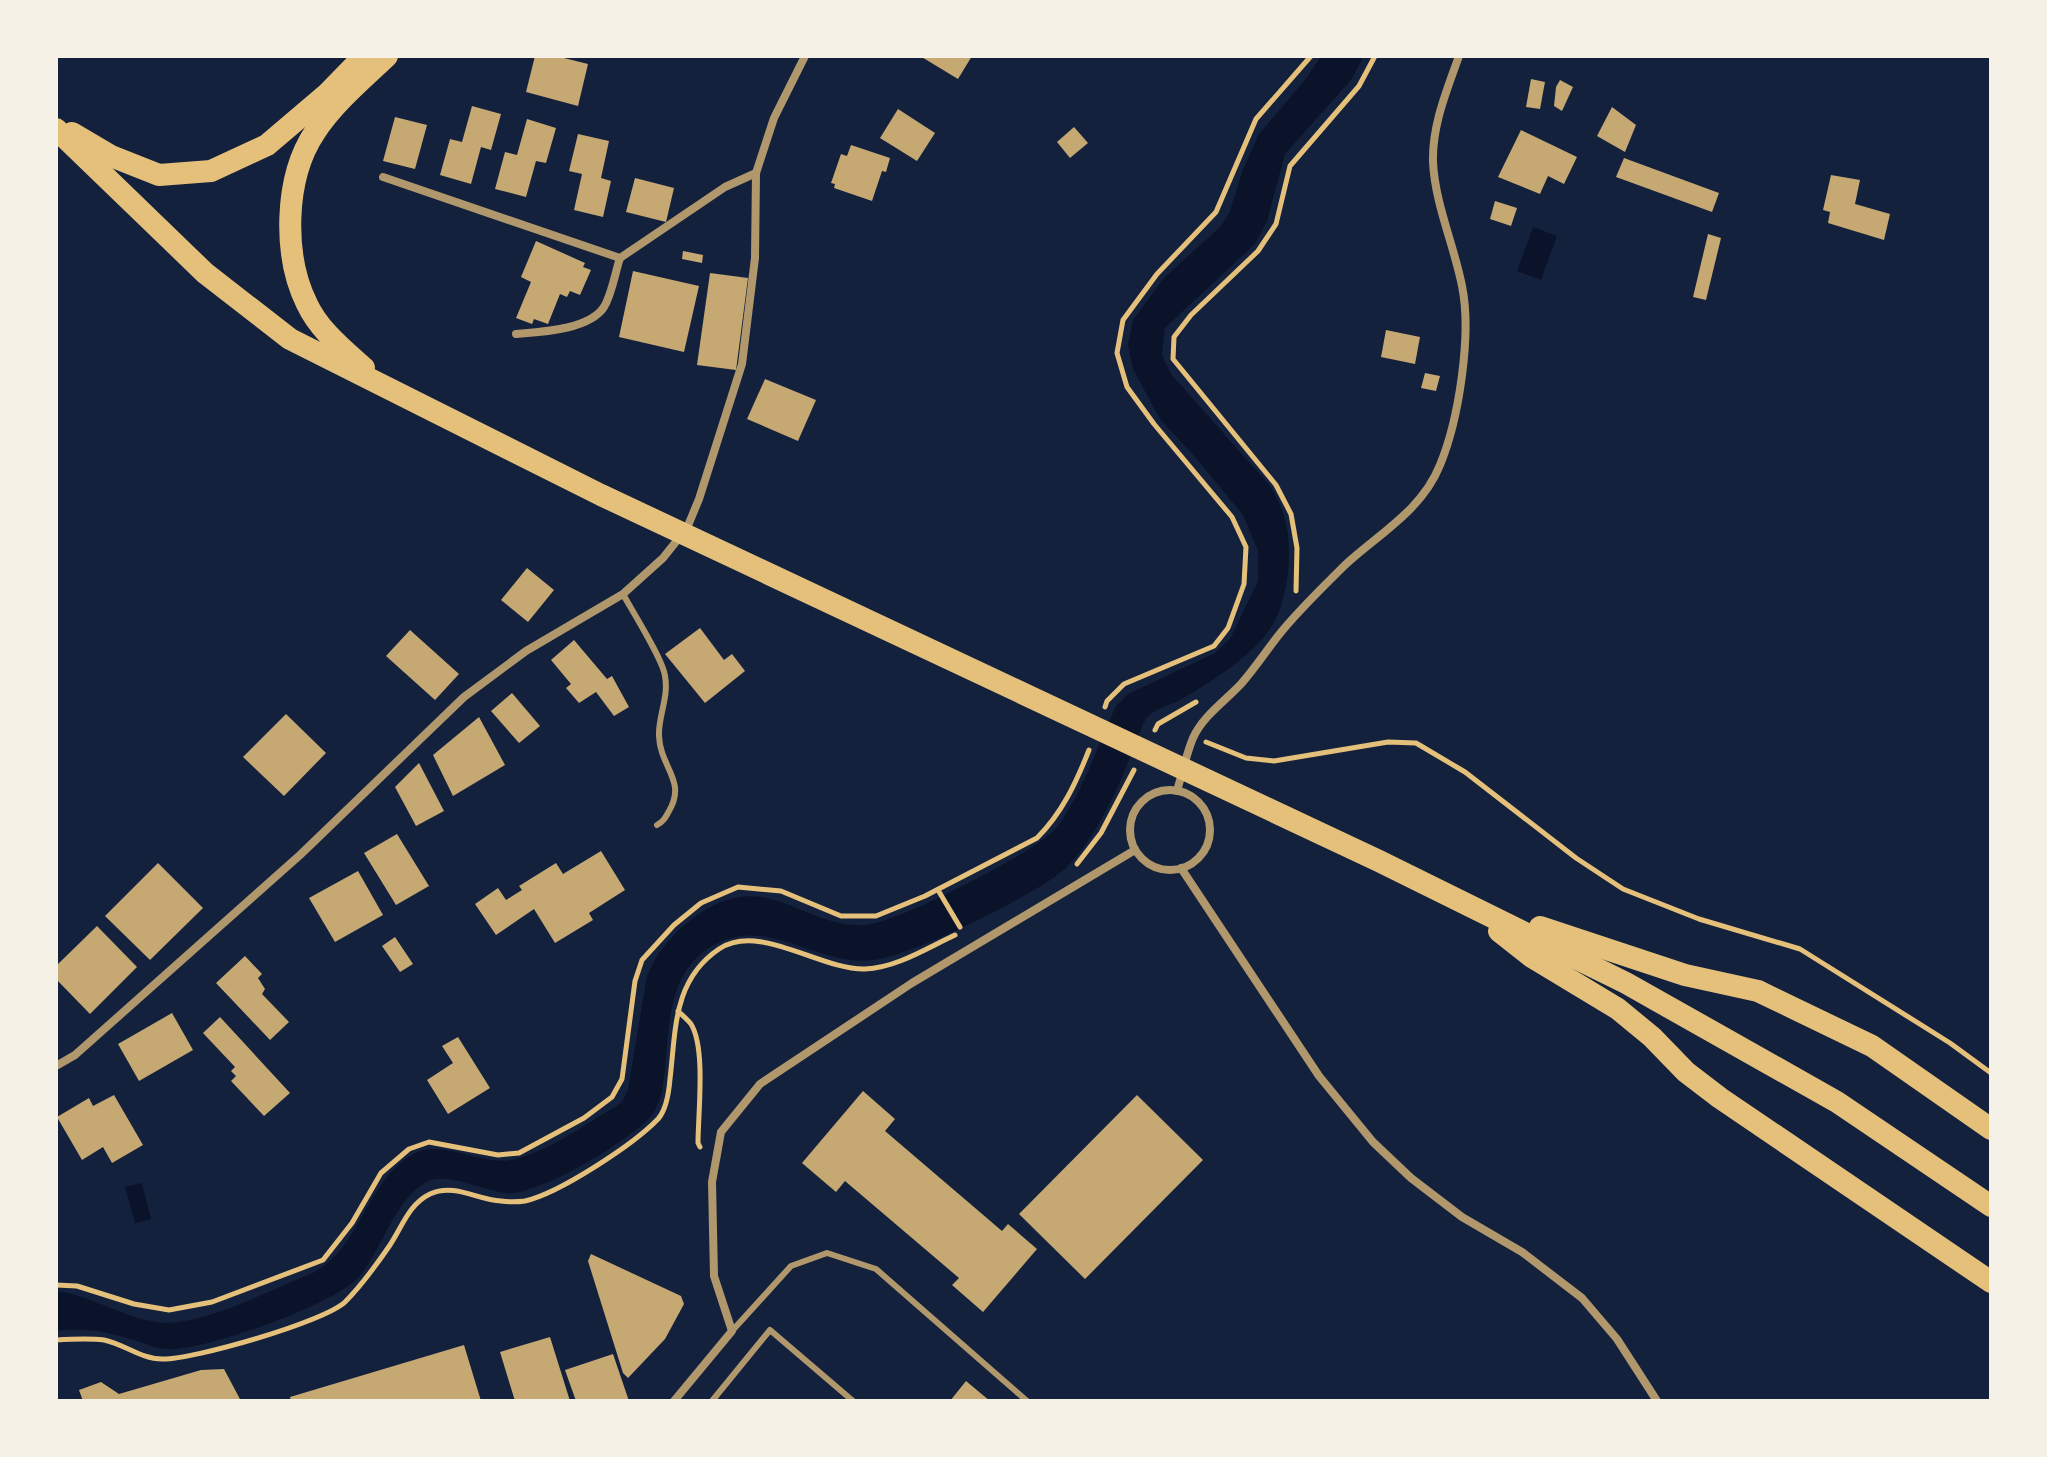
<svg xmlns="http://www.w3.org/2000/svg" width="2047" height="1457" font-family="Poppins,sans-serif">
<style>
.water{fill:#0b132b}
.building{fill:#c6a872}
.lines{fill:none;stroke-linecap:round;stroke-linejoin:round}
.path{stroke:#e5c07b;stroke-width:5}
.service{stroke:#b1986c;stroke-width:6}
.minor{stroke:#b1986c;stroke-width:8}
.trunk{stroke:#e5c07b;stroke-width:22}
</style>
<rect width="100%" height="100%" fill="#14213d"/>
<g class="water">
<path d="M1321,56H1364L1351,80L1285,154L1267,221L1255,244L1165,328L1162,355L1171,374C1194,400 1217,426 1240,452C1250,464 1262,475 1271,488C1283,505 1289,530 1289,551C1289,574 1285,603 1273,624C1256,654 1208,684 1178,701C1168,706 1153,709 1146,719C1141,727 1138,737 1135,746C1124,772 1114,798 1099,823C1090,839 1079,855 1066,868C1038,894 917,953 879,959C817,971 767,909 707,949C668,976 669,1028 665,1070C663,1085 662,1102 652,1115C633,1139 535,1198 505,1193C485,1190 449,1174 431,1180C397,1193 382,1250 359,1277C335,1304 203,1352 166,1349C155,1349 142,1342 130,1339C105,1331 83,1328 56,1331V1291C91,1295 122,1317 156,1322C198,1328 268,1291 308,1275C359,1254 364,1185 410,1156C440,1136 479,1166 511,1160C545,1154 585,1124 615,1107L622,1102L628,1089L647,976C657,951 674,932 696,916C772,862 808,938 876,923C908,916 1041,850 1058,826C1084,790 1097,746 1116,706L1128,694L1215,653L1230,639L1258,581V551L1243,515L1197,459L1160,419L1133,369L1128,345L1133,320L1163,279L1221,226L1230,211L1243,169L1259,134L1305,80Z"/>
<polygon points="1533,227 1557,236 1541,280 1517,271"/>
<polygon points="142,1183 151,1219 135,1223 125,1187"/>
</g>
<g class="building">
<polygon points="535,56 556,56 588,64 578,106 526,92"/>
<polygon points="920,56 972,56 958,79"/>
<polygon points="1531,79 1545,82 1540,109 1526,107"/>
<polygon points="1560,80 1573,87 1562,111 1554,106 1556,87"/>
<polygon points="472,106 501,114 491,150 481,147 471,184 440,175 450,139 462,142"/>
<polygon points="1612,107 1636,125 1625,152 1597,136"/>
<polygon points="898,109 935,133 917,161 880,138"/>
<polygon points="395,117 427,125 415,169 383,161"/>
<polygon points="527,119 556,128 546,163 536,161 526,197 495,189 505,152 517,155"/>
<polygon points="1074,127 1088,143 1070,158 1057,142"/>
<polygon points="1521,130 1577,157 1564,184 1548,176 1540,194 1498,177"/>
<polygon points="578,134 609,141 601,178 611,181 603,217 574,210 582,174 569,171"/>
<polygon points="851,145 890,158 886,172 882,171 872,201 834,188 835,184 831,183 841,154 847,156"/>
<polygon points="1624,158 1719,193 1712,212 1616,177"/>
<polygon points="1831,175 1860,180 1855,204 1890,214 1884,240 1828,223 1830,212 1823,210"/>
<polygon points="635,178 674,188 666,222 626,212"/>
<polygon points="1495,201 1517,208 1511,226 1490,219"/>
<polygon points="1708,234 1721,238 1706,300 1693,297"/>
<polygon points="536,241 585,263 583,267 591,270 580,295 570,291 567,297 560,294 548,324 534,319 532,324 516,318 531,282 521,277"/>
<polygon points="683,251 703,255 702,263 682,259"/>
<polygon points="633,271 699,286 684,352 619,337"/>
<polygon points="710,273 748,278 736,370 697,365"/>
<polygon points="1386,330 1420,337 1415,364 1381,357"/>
<polygon points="1425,373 1440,376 1436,391 1421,388"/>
<polygon points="765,379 816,400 798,441 747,419"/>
<polygon points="527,568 554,590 528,622 501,600"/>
<polygon points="700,628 724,660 732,654 745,671 705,703 665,654"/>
<polygon points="410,630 459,674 435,700 386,656"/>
<polygon points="574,640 607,679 612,676 629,707 614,716 596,692 579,703 566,688 571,684 551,660"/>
<polygon points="512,693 540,726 519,743 491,711"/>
<polygon points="286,714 326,753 284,796 243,757"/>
<polygon points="479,717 505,765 453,796 433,755"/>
<polygon points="419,763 444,811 416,826 395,787"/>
<polygon points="397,834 429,886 396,905 364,853"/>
<polygon points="601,851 625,890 589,913 593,920 555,943 534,909 496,935 475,904 498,888 506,900 522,890 519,886 556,863 563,874"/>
<polygon points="158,863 203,908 150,960 105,916"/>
<polygon points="358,871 383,915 335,942 309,898"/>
<polygon points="97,926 137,967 90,1014 56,979 56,966"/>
<polygon points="395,937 413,964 400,972 382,946"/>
<polygon points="245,956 262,974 258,978 265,989 262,994 289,1022 270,1040 216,983"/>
<polygon points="172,1013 193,1050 139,1081 118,1044"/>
<polygon points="220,1017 290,1093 264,1116 231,1081 236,1076 231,1071 235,1067 203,1033"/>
<polygon points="458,1037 490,1088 448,1114 427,1080 453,1063 442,1046"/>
<polygon points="863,1091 895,1119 885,1131 1002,1231 1008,1224 1037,1249 983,1312 952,1285 959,1278 845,1181 836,1192 802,1163"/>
<polygon points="114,1095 143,1145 112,1163 103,1147 82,1160 57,1117 89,1098 93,1106"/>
<polygon points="1137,1095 1203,1160 1085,1279 1019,1214"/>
<polygon points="591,1254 681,1296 684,1304 665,1339 628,1378 623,1373 588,1261"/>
<polygon points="550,1337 570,1401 515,1401 500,1352"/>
<polygon points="464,1345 481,1401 291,1401 290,1397"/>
<polygon points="613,1354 629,1401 576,1401 565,1370"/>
<polygon points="224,1369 241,1401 83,1401 79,1390 101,1382 119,1394 201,1370"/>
<polygon points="966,1381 990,1401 950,1401"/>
</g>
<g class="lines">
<g class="path">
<polyline points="1296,591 1297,548 1291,514 1276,485 1173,359 1174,337 1191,315 1258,251 1276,224 1290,166 1359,86 1375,56"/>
<polyline points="1105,707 1107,701 1124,684 1214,646 1228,628 1244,584 1246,547 1232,517 1154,424 1127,387 1117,353 1123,320 1157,274 1216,212 1256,119 1311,56"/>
<polyline points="1155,730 1158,724 1196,702"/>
<polyline points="1206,742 1246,758 1274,761 1388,742 1416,743 1465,772 1576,858 1623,889 1699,919 1800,949 1950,1043 1991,1073"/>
<polyline points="1077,864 1101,833 1134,770"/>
<polyline points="938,890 960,927"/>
<path d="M678,1011C682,1015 688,1020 691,1024C706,1048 698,1114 698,1143L700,1147"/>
<path d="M56,1285L77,1286L134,1304L169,1310L212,1302L323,1260L352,1223L381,1173L409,1149L429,1142L498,1155L519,1153L584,1118L612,1097L622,1079L635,981L642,960L674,925L701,903L738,887L781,891L841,916H876L925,896L1037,838C1062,813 1076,783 1089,750"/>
<path d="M56,1340C71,1339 89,1338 104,1340C124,1344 141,1359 162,1359C192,1360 324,1322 345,1302C361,1286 377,1264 390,1245C402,1227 409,1204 430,1194C455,1183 477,1200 501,1201C508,1202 518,1202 525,1201C560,1193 634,1144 658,1119C666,1110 669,1091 670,1079C676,1029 673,980 719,949C759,922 820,970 865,969C896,968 927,948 955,935"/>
</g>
<g class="service">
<path d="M623,594C632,611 663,659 665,676C669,698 658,716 659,736C660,767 687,781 669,811C665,818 664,821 657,825"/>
<polyline points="732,1331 791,1266 827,1253 876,1269 1027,1401"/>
<polyline points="712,1401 770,1330 853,1401"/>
</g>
<g class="minor">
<polyline points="383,177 620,258 725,187 756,173"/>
<path d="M516,334C540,332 589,330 604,307C612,294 615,273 620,258"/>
<circle cx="1170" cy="830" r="40"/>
<path d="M1177,791C1182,774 1186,755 1193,738C1203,716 1225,701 1241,684C1256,667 1268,648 1282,631C1301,608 1324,586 1345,565C1380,533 1422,510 1440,465C1459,419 1472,334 1462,286C1454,245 1435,204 1433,162C1432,125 1447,90 1459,56"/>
<polyline points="1181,868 1319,1076 1373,1142 1411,1178 1462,1217 1522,1252 1582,1298 1617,1339 1657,1401"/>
<polyline points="56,1066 75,1055 300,855 464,697 526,651 623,594 663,558 687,528 699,499 742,364 755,258 756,173 774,118 805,56"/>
<polyline points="674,1401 732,1331 714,1276 712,1182 721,1132 760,1084 912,983 1135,850"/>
</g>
<g class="trunk">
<polyline points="56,129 205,273 290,339 601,495 1379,861 1626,983 1837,1102 1991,1206"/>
<polyline points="72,133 111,156 159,175 211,171 267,145 327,94 364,56"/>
<path d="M364,368C343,349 319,330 307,304C283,256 284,178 315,132C334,103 362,80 387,56"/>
<polyline points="1540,927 1685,975 1758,991 1872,1046 1991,1129"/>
<polyline points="1499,931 1532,957 1618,1009 1652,1037 1686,1072 1720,1098 1991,1282"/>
</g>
</g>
<rect width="2047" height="1457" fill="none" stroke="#f6f1e7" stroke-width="116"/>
</svg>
